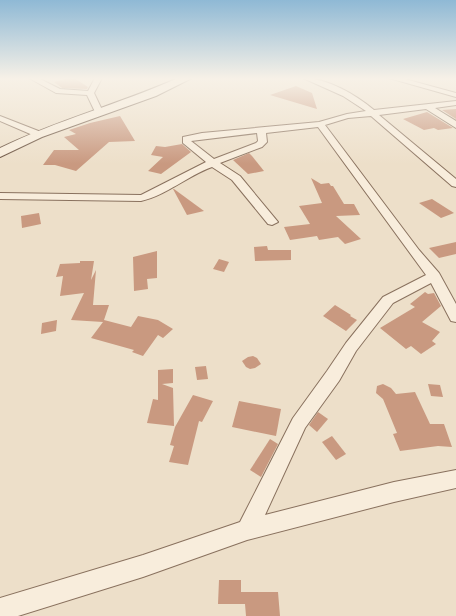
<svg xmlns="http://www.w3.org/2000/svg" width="456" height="616" font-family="'Playfair Display',serif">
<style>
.building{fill:#c99980}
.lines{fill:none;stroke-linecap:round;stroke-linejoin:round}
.street-casing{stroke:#89715e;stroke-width:2}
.secondary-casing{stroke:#6b5341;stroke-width:2}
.street{fill:#f8eddc;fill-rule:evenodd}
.secondary{fill:#f8eddc;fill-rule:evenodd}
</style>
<rect width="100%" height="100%" fill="#eddfc9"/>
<g class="building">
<polygon points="69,78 74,78 88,87 87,89 62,88 54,82"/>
<polygon points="296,86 312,93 317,109 270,95"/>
<polygon points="456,109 456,119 442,110"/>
<polygon points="427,112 453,128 438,130 434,128 424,130 403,119"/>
<polygon points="120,116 135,141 109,142 76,171 55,165 43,165 54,150 79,150 64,137 76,134 69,130 90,123"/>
<polygon points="182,144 191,152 161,174 148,171 163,157 151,155 156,146 165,147"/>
<polygon points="249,153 252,156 264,171 248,174 233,160"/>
<polygon points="311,178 321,184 329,183 331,186 333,186 344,204 354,204 360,215 336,216 361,239 345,244 338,237 319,240 317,236 290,240 284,227 310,224 299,206 322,203"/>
<polygon points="173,189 174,189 204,211 187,215"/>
<polygon points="432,199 454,213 441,218 419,203"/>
<polygon points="39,213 41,224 22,228 21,216"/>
<polygon points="456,242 456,254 439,258 429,248"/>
<polygon points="267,246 268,250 291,250 291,260 255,261 254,247"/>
<polygon points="157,251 157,278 147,279 148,289 134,291 133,257"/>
<polygon points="219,259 229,262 224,272 213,269"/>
<polygon points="80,261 94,261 91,280 96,270 93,305 109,305 104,320 131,327 138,316 158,320 173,329 163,338 158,335 143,356 132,352 134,350 91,338 103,322 71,320 84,293 60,296 63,276 56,277 60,264 80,263"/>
<polygon points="425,292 428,294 434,293 441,306 422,322 440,332 432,341 436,344 421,354 411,346 406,349 380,328 415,307 410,304"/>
<polygon points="335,305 351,315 350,316 357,320 346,331 323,316"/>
<polygon points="57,320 56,331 41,334 42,323"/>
<polygon points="253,356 257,358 261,364 255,368 250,369 246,367 242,361 248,357"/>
<polygon points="206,366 208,379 197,380 195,367"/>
<polygon points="173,369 173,383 162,384 173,388 174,426 147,423 153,399 158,400 158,370"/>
<polygon points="383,384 391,388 396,394 415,392 430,424 444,424 452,447 438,446 400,451 393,434 397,433 383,399 376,393 377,386"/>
<polygon points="428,384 440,385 443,397 431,396"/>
<polygon points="193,395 213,401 202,422 199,421 188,465 169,462 174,446 170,445 175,427"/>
<polygon points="239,401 281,409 276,436 232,427"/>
<polygon points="318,412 328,419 317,432 309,425"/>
<polygon points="332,436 346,454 336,460 322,442"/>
<polygon points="270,439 278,444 261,477 250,470"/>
<polygon points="219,580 241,580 241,592 278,592 280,616 246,616 245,604 218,604"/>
</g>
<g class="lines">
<defs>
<g id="street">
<polygon points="29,78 38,78 60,89 88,91 95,78 102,78 94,93 103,112 96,114 87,95 56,93"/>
<path d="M303,78C328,78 356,95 374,110L456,101V105L435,108L456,121V128L426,109L379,115L456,179V187L452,186L371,116L348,118L325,125L419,250L439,273L456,304V322L451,321L431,283L393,303L356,351L339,381L305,428L265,515L394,482L456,470V488L394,502L247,540L143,577L18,616H0V598L143,555L240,522L293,418L327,371L346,343L383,297L426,275L318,127L266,133L267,142L262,147L220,163L240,176L278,222L272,225L268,224L232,180L212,167C187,176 167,195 141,201L0,199V193L141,195L206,162L183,143V137L202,133L319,122L347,114L366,111L343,96ZM257,133L258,141L256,143L214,159L191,141Z"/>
<polygon points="389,78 401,78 456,93 456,97"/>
<polygon points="0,116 41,132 42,134 41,136 35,136 0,121"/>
</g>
<path id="secondary" d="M178,78H192L156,96L42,137L0,157V148C57,120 120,104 178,78Z"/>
</defs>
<use href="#street" class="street-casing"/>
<use href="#secondary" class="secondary-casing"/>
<use href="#street" class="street"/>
<use href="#secondary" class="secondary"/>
</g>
<linearGradient id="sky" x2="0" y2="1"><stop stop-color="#8fb9d5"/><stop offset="0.48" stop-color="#f7f1e7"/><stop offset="1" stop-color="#f7f1e7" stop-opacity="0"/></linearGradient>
<rect width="456" height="164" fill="url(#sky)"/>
</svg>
